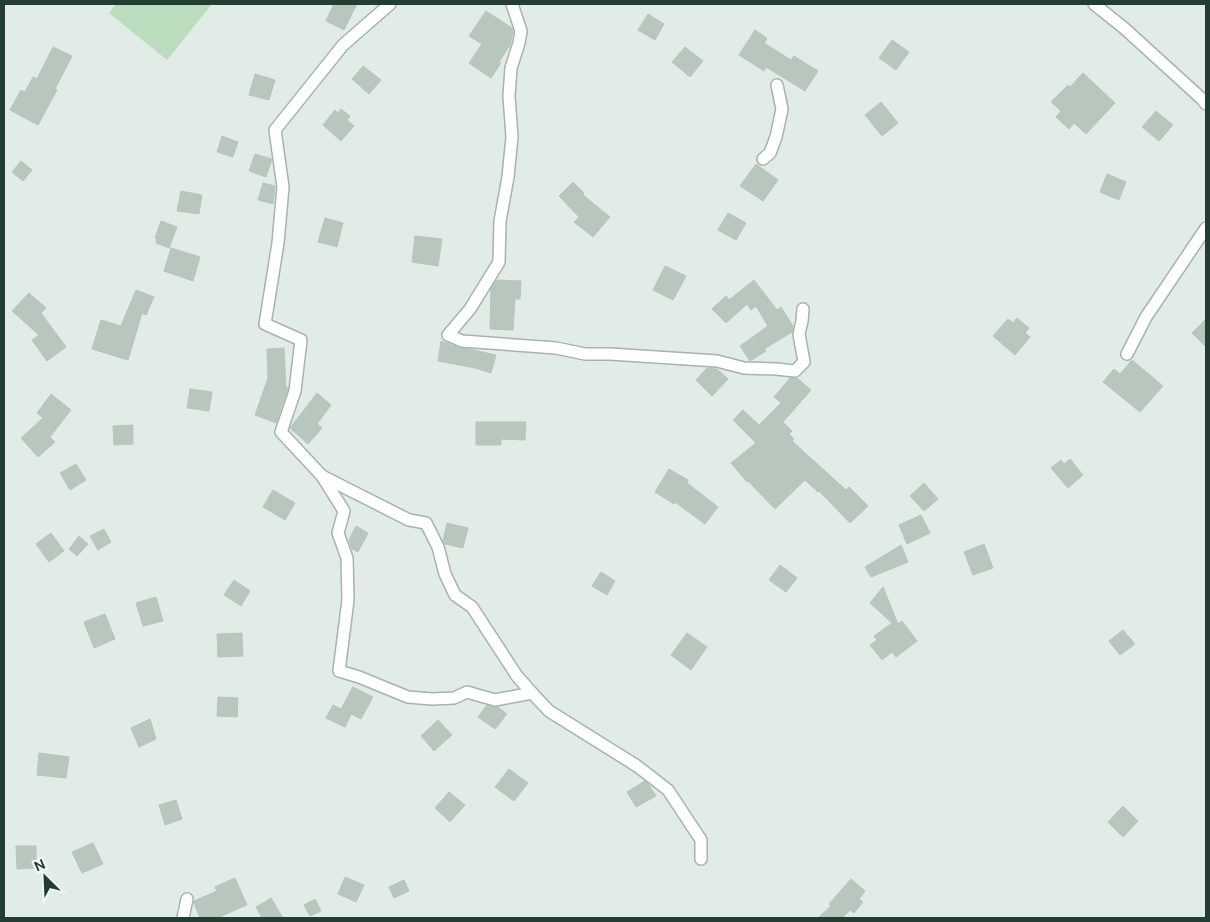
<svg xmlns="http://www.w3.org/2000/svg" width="1210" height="922" font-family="'DM Sans',sans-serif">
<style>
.green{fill:#bbddbe}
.building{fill:#b7c7be;stroke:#b4c6bb}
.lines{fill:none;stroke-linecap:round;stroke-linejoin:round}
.street-casing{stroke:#a5b4ac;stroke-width:14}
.street{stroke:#fff;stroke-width:11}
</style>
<rect width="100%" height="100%" fill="#e2ece6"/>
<polygon class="green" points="116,4 212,4 167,60 109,13"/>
<g class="building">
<polygon points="334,4 357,4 344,30 326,21"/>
<polygon points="486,11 512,28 513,32 510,45 499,62 501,63 491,78 469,63 482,44 469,36"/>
<polygon points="648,14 664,24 655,40 638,30"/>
<polygon points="755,30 767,38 764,43 791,60 794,56 818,71 805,91 766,67 764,71 739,55"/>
<polygon points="892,40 909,52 896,70 879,58"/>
<polygon points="53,47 72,56 55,89 57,90 38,125 10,110 21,90 25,92 33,77 37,79"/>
<polygon points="685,47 703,61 690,77 672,62"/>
<polygon points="363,66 381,80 369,94 352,79"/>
<polygon points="1083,73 1115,103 1086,134 1074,123 1069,129 1056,117 1061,111 1051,102 1068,85 1070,87"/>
<polygon points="255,74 275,80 269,100 249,95"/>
<polygon points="881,102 898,123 882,136 865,115"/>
<polygon points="341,109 350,116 347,120 354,126 341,141 323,125 335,110 338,113"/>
<polygon points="1156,111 1173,125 1159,141 1142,127"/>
<polygon points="222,136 238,142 233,157 217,152"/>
<polygon points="255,154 272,159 266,177 249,171"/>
<polygon points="21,161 32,170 23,181 12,172"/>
<polygon points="756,164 778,180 763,201 740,186"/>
<polygon points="1107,174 1126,182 1119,200 1100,192"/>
<polygon points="573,182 584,193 582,194 610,217 593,237 574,222 579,217 559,196"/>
<polygon points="263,183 275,186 273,204 258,200"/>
<polygon points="181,191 202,195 199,214 177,211"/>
<polygon points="728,213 746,223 736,240 718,230"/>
<polygon points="325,218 343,223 337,247 318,242"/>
<polygon points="161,221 177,227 169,248 156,243 157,239 155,238"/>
<polygon points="415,236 442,239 438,266 412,262"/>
<polygon points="171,248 200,257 193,281 164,271"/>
<polygon points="665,266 686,276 673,300 653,290"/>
<polygon points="497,280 521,281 520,299 515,299 513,330 490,329 491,289"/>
<polygon points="754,280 777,310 781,307 793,326 792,332 764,349 766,351 750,361 740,346 768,326 756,306 751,310 747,304 726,323 712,309 726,296 729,300"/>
<polygon points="136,290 154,297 146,315 142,313 128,360 92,349 101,320 121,326"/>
<polygon points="29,293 46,308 41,313 66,347 47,361 32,340 39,335 12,311"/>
<polygon points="1017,318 1029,328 1025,333 1030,337 1015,355 993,336 1008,319 1013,323"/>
<polygon points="1206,319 1206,347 1192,333"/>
<polygon points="441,341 459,348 469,349 496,355 491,373 475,368 438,361"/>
<polygon points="284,348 286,388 288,388 276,423 255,415 268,378 267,349"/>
<polygon points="1132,360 1163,386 1140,412 1103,382 1114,369 1120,374"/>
<polygon points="707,368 717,369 728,379 712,396 696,380"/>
<polygon points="790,378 797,378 811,390 783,422 792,431 789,434 794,439 792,441 846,490 849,487 868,506 850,523 819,491 818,492 805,480 775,509 748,481 747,482 731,463 756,443 733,420 743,410 759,425 781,403 774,397"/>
<polygon points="190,389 212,392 209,411 187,408"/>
<polygon points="317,393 331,405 317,424 322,428 308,444 290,428"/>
<polygon points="51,394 71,410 50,437 55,442 38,457 21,438 43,418 37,413"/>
<polygon points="476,422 526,422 525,440 501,439 501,445 476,445"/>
<polygon points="133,425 133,444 114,445 113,426"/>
<polygon points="1070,459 1083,475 1068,488 1051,468 1061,460 1064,464"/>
<polygon points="76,464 86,480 70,490 60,473"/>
<polygon points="669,469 688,480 687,483 718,507 705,524 675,502 674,504 655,492"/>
<polygon points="924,483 938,499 924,511 910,496"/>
<polygon points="273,490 295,503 285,520 263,507"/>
<polygon points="921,515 930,533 907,544 899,525"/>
<polygon points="447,523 468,528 463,548 445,544 443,541"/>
<polygon points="356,526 368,533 358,552 352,549 349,540"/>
<polygon points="104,529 111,542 98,550 90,536"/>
<polygon points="51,533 64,551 49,562 36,544"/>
<polygon points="79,536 88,544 77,556 69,549"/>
<polygon points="984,544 993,568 973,575 964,552"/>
<polygon points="901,545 908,562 871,577 865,567"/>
<polygon points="780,565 797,578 786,592 769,580"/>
<polygon points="601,572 615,581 607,595 592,586"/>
<polygon points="234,580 250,591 241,606 224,595"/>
<polygon points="883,587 898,624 902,621 917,641 896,657 892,652 882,660 870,645 877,640 874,636 892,623 870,603"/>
<polygon points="156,597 163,621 143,626 136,603"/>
<polygon points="105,614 115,639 94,648 84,622"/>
<polygon points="1123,630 1135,644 1120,655 1109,641"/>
<polygon points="242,633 243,656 218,657 217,634"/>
<polygon points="687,633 707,647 691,670 671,655"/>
<polygon points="353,687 373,697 361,719 351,714 345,727 326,718 333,705 341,709"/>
<polygon points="218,697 238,698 237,717 217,716"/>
<polygon points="487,705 493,707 498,707 507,714 495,729 478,717"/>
<polygon points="150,719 156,739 139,747 131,728"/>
<polygon points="438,720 452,735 434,751 421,736"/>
<polygon points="39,753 69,757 66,778 37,775"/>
<polygon points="509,769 528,783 514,801 495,787"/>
<polygon points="645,781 649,785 656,796 636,807 627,792"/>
<polygon points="449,792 465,805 450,822 435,808"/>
<polygon points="176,800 182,819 165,825 159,805"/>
<polygon points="1123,806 1138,821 1123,837 1108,822"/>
<polygon points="93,843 103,864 82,873 72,852"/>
<polygon points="16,846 36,846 36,868 17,869"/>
<polygon points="345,877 364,885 356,902 338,894"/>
<polygon points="235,878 247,905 217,918 200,918 194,903 194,901 217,891 215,887"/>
<polygon points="851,879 865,891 859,899 863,902 854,913 850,910 842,918 818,918 831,906 829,904"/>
<polygon points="404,880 409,891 394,898 389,887"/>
<polygon points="271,898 283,918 262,918 256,907"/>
<polygon points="315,899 321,911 310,916 304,905"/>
</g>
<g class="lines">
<defs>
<g id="street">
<polyline points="390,4 343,45 275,130 283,187 278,243 265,324 301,340 295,391 281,432 322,476 344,511 338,533 347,558 348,600 339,671 359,677 408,697 432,699 454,698 467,692 495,700 532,693 549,711 637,766 668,790 701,840 701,859"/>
<polyline points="512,4 521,31 519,43 511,68 509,96 512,137 508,177 500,221 499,262 470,309 448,335 462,341 556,348 585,354 610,354 717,361 744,368 776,369 795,371 804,362 799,334 802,321 803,309"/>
<polyline points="1094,4 1124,28 1202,99 1206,104"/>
<polyline points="763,159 770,153 776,137 782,109 777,85"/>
<polyline points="1127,354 1146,317 1206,228"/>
<polyline points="322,476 409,520 426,523 438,547 445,574 455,595 472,607 517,676 532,693"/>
<polyline points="183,918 187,899"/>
</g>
</defs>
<use href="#street" class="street-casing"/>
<use href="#street" class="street"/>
</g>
<rect width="1210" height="922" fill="none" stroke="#223d31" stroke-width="10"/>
<g transform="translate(45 877) rotate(336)" stroke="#f2f9f4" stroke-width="4" paint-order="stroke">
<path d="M0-4L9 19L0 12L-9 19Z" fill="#223d31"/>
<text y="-8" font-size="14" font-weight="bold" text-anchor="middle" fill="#223d31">N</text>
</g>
</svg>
